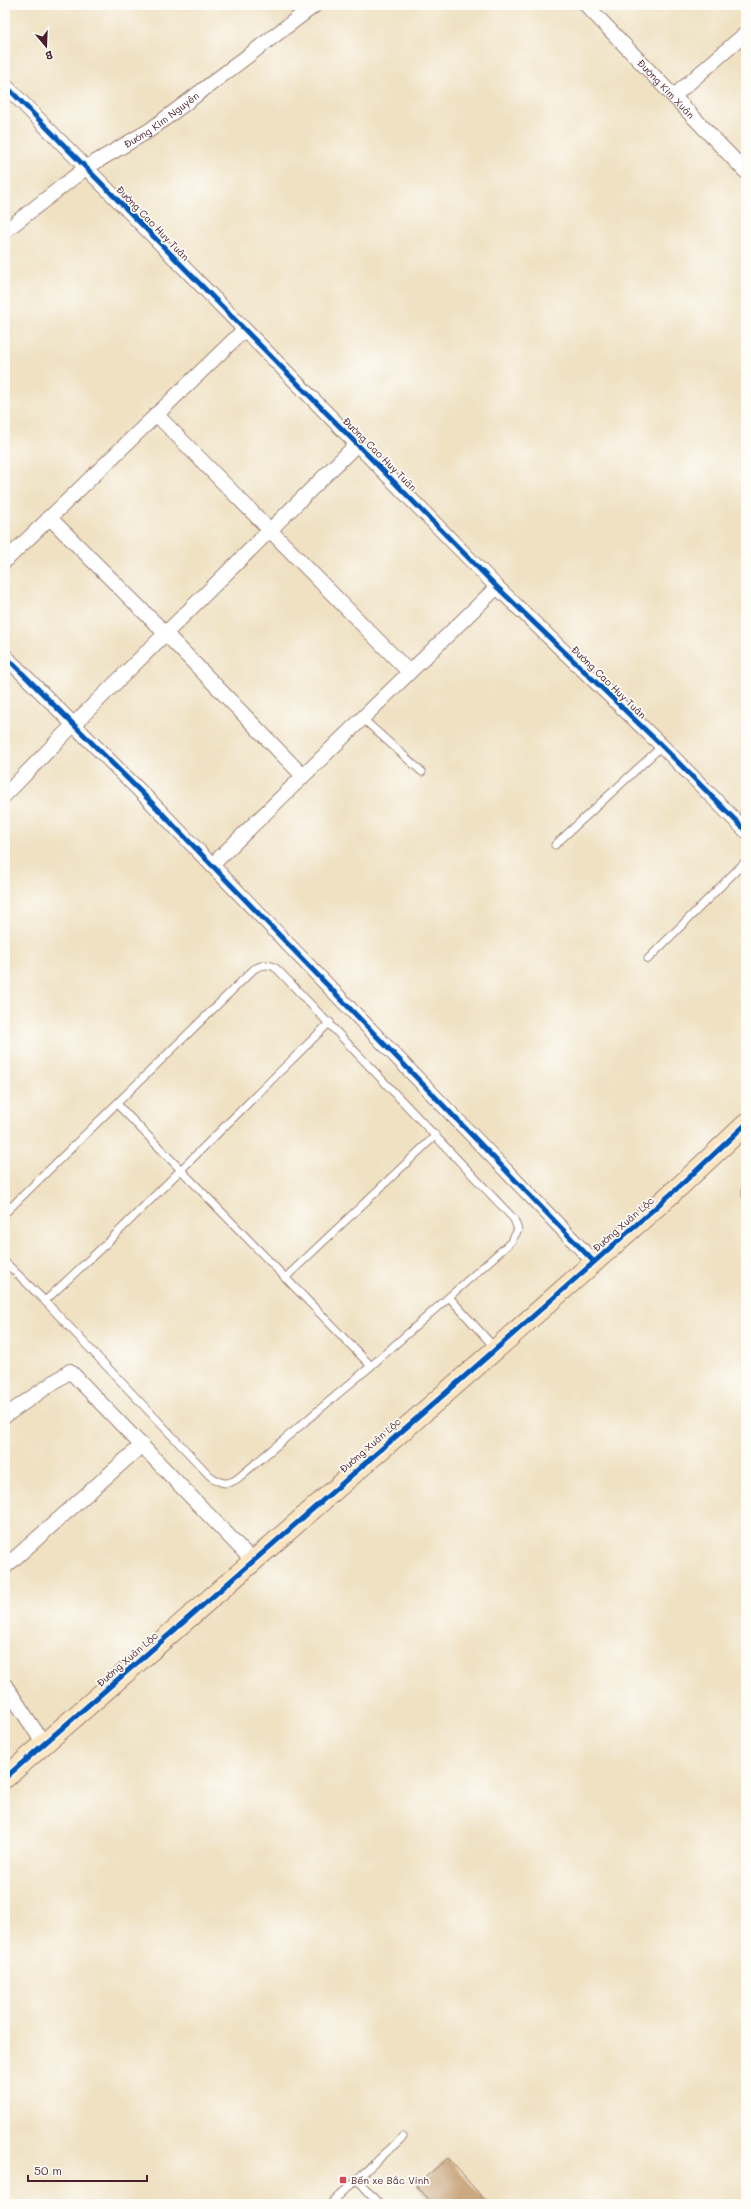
<svg xmlns="http://www.w3.org/2000/svg" width="751" height="2209" font-family="Mali,sans-serif">
<style>
.building{fill:#caa981}
.lines{fill:none;stroke-linecap:round;stroke-linejoin:round}
.lane-casing{stroke:#9c8076;stroke-width:9}
.street-casing{stroke:#9c8076;stroke-width:16}
.secondary-casing{stroke:#9c8076;stroke-width:22}
.lane{stroke:#fff;stroke-width:7}
.street{stroke:#fff;stroke-width:14}
.secondary{stroke:#fbe6c4;stroke-width:20}
.cycleway-casing{stroke:#fdfcf7;stroke-width:8}
.cycleway{stroke:#0057b8;stroke-width:5}
.poi-dot{fill:#d1495b;stroke:#fdfcf7;stroke-width:1.5}
.labels{text-anchor:middle;dominant-baseline:central;stroke-width:3.5;stroke-linejoin:round;paint-order:stroke}
.street-label{font-size:10px;fill:#4a1f2b;stroke:#fdfcf7}
.poi-label{font-size:10px;fill:#4a1f2b;stroke:#fdfcf7;text-anchor:start}
</style>
<rect width="100%" height="100%" fill="#fdfcf7"/>
<filter id="ink" filterUnits="userSpaceOnUse"><feTurbulence type="fractalNoise" baseFrequency=".025" numOctaves="2"/><feDisplacementMap in="SourceGraphic" scale="8" xChannelSelector="R" yChannelSelector="G"/><feConvolveMatrix kernelMatrix="1 2 1 2 8 2 1 2 1" color-interpolation-filters="sRGB"/></filter>
<filter id="wash" filterUnits="userSpaceOnUse"><feTurbulence type="fractalNoise" baseFrequency=".012" numOctaves="4" result="noise"/><feDisplacementMap in="SourceGraphic" scale="16" xChannelSelector="R" yChannelSelector="G"/><feGaussianBlur stdDeviation="0.9" result="paint"/><feColorMatrix in="noise" values="0 0 0 0 0 0 0 0 0 0 0 0 0 0 0 0 0 1.4 0 .05"/><feComposite in="paint" operator="in"/></filter>
<g filter="url(#wash)">
<rect width="100%" height="100%" fill="#efe1c2"/>
<g id="blocks">
<polygon class="building" points="448,2158 488,2204 433,2204 416,2185"/>
</g>
</g>
<g filter="url(#ink)">
<use href="#blocks" fill-opacity="0" stroke="#9c8076" stroke-width="1"/>
<g class="lines">
<defs>
<g id="lane">
<polyline points="362,718 422,772"/>
<polyline points="555,845 662,746"/>
<polyline points="648,959 746,861"/>
<polyline points="117,1104 371,1366"/>
<polyline points="746,1187 746,1196"/>
<path d="M5,1213L254,969C264,964 271,963 279,971L514,1219L518,1230L511,1242L371,1366L237,1479C226,1486 219,1483 209,1475L45,1301L5,1262"/>
<polyline points="285,1278 436,1135"/>
<polyline points="449,1297 495,1348"/>
<polyline points="45,1301 110,1240 330,1022"/>
<polyline points="357,2179 379,2204"/>
<polyline points="330,2204 403,2137"/>
</g>
<g id="street">
<path id="s1" d="M586,5L746,172"/>
<polyline points="5,85 497,587 662,746 746,831"/>
<polyline points="674,96 745,34"/>
<path id="s2" d="M5,231L87,167L150,130L315,5"/>
<polyline points="156,414 409,672"/>
<polyline points="49,517 166,634 303,776"/>
<polyline points="5,561 244,330"/>
<polyline points="5,656 153,804 594,1262"/>
<polyline points="5,795 74,724 357,444"/>
<polyline points="212,865 497,587"/>
<polyline points="5,1416 70,1371 252,1560"/>
<polyline points="5,1567 142,1445"/>
<polyline points="5,1685 44,1744"/>
</g>
<polyline id="secondary" points="5,1778 496,1349 681,1185 746,1124"/>
</defs>
<use href="#lane" class="lane-casing"/>
<use href="#street" class="street-casing"/>
<use href="#secondary" class="secondary-casing"/>
<use href="#lane" class="lane"/>
<use href="#street" class="street"/>
<use href="#secondary" class="secondary"/>
<defs>
<g id="cycleway">
<polyline points="5,85 497,587 662,746 746,831"/>
<polyline points="5,656 153,804 594,1262"/>
<polyline points="5,1778 496,1349 681,1185 746,1124"/>
</g>
</defs>
<use href="#cycleway" class="cycleway-casing"/>
<use href="#cycleway" class="cycleway"/>
</g>
</g>
<rect class="poi-dot" x="339" y="2176" width="8" height="8" rx="2"/>
<g class="labels">
<g class="street-label">
<text stroke="none"><textPath href="#s1" startOffset="116">Đường Kim Xuân</textPath></text>
<text stroke="none"><textPath href="#s2" startOffset="192">Đường Kim Nguyên</textPath></text>
<text transform="translate(153 223) rotate(46)">Đường Cao Huy Tuân</text>
<text transform="translate(380 454) rotate(45)">Đường Cao Huy Tuân</text>
<text transform="translate(609 682) rotate(44)">Đường Cao Huy Tuân</text>
<text transform="translate(623 1224) rotate(-41)">Đường Xuân Lộc</text>
<text transform="translate(370 1445) rotate(-41)">Đường Xuân Lộc</text>
<text transform="translate(127 1659) rotate(-41)">Đường Xuân Lộc</text>
</g>
<g class="poi-label">
<text x="351" y="2180">Bến xe Bắc Vinh</text>
</g>
</g>
<rect width="751" height="2209" fill="none" stroke="#fdfcf7" stroke-width="20"/>
<g transform="translate(46 46) rotate(161)" stroke="#fdfcf7" stroke-width="3" paint-order="stroke">
<path d="M0-3L7 15L0 10L-7 15Z" fill="#4a1f2b"/>
<text y="-6" font-size="11" font-weight="bold" text-anchor="middle" fill="#4a1f2b">B</text>
</g>
<path d="M28 2175v6h119v-6" fill="none" stroke="#4a1f2b" stroke-width="2"/>
<text x="34" y="2175" font-size="12" fill="#4a1f2b" stroke="#fdfcf7" stroke-width="3" paint-order="stroke">50 m</text>
</svg>
